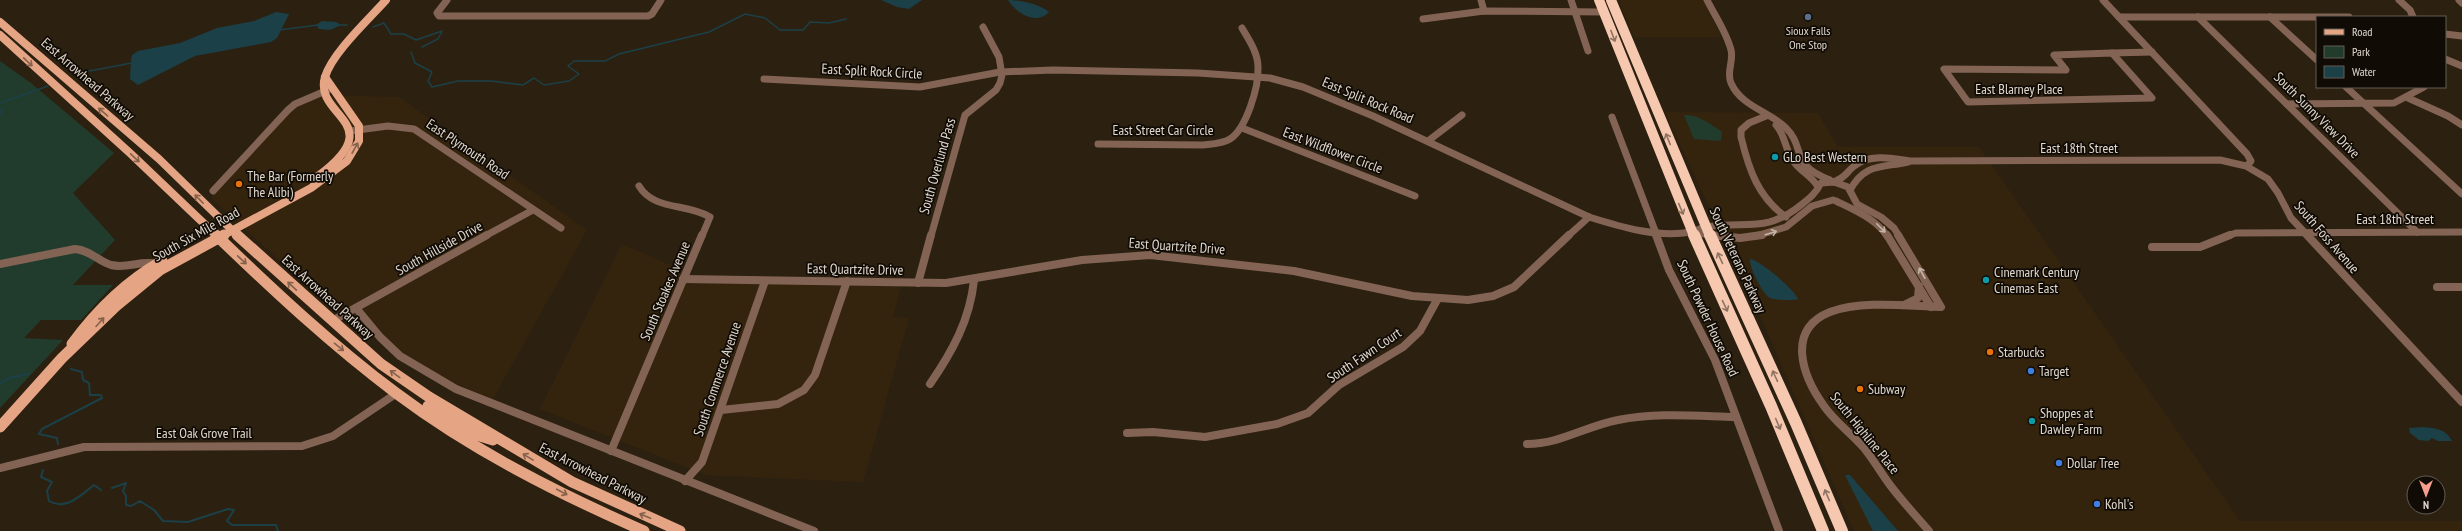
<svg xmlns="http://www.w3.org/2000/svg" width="2462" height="531" font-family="'PT Sans Narrow',sans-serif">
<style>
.built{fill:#34240e}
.green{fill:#213c2d}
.water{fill:#1b4048}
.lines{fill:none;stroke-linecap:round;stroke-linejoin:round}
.stream-far1{stroke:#1b4048;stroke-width:1.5}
.stream{stroke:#1b4048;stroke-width:2}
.minor-far1{stroke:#836454;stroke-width:7}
.minor{stroke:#836454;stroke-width:8}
.major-far1{stroke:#e5a584;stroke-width:8}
.major{stroke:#e5a584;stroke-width:11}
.highway-far1{stroke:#f6c8b0;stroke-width:10}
.highway{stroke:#f6c8b0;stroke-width:12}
.oneway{stroke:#8e7363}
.oneway2{stroke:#85604b}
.oneway3{stroke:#c4b5a9}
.service-dot{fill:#5c6f8a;stroke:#100b05;stroke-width:1.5}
.culture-dot{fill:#0f9aa8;stroke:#100b05;stroke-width:1.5}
.food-dot{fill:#e8710a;stroke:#100b05;stroke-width:1.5}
.shop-dot{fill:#3f7fe0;stroke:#100b05;stroke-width:1.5}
.labels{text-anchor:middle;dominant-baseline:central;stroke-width:3.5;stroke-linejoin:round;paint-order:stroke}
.far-poi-label{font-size:12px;fill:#e0d8ce;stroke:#100b05}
.street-label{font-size:14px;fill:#e0d8ce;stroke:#100b05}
.poi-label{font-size:14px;fill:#e0d8ce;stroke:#100b05;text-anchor:start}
</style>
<rect width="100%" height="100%" fill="#2c2010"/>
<g class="built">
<polygon points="1619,0 1703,0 1721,37 1634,37"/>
<polygon points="306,95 399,97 587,230 493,399 459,385 401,355 338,314 211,198"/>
<polygon points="1665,112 1818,113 1838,147 1979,147 2240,521 2462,521 2462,531 1854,531 1760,316"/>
<polygon points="622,244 695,276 903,279 893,317 909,318 863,482 706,475 540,409"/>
</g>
<g class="green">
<polygon points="0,61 31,83 114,153 73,193 115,240 73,285 113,285 81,320 41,320 24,338 63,340 0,408"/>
<path d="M1684,115C1697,114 1711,124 1722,132L1721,141L1694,139Z"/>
</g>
<g class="water">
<polygon points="881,0 922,0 909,9 897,7"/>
<path d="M1008,0C1020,0 1040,4 1049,12C1036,26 1016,13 1008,0Z"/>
<polygon points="276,12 289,14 277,38 271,42 195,56 138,85 130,79 131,60 132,55 138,51 180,43 217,28 254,21"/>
<polygon points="322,21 336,22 341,25 330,30 319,29 316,25"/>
<path d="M1750,259C1760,260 1795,290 1798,299C1794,301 1775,300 1770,298C1763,295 1749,267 1750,259Z"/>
<path d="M2423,427C2436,428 2446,429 2452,441H2438L2432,438L2428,441L2419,440L2410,433L2409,428Z"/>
<polygon points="1845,475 1850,475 1898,531 1873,531"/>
</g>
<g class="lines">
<g class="stream-far1">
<polyline points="339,25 347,25"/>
<polyline points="373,27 384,23 391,34 404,34 416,40 442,31 438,39 422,47"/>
<polyline points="279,30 318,25"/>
<polyline points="411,52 415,63 432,72 428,81 432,87 458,81 491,81 523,85 534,78 544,85 569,81 579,74 568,66 574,61 605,61 619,54 709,32 745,14 765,18 780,30 803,30 810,22 829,23 846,19"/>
<polyline points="76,76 84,72 132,63"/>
<polyline points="0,103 48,86"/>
<polyline points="0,109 2,112 0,115"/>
</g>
<g class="stream">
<polyline points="0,384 9,378 29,374"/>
<polyline points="58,444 57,438 39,434 42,429 102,398 101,395 90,395 89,383 83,380 82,372 71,369"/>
<path d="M43,470L41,477L52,482L47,491L49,501C66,511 81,495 94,485L101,490"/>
<polyline points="112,488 126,483 123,491 126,496 126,505 131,506 140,501 154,510 163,521 188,522 228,509 234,510 227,521 232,525 276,525 278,531"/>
</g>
<g class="minor-far1">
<polyline points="447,0 437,13 439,16 648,16 652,14 661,0"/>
<polyline points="1481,0 1484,11"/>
<polyline points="1571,0 1588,51"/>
<path d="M1707,0C1715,16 1727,33 1731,50C1734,61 1726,72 1731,83C1741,106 1768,111 1785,127C1807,148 1788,164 1830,180"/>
<polyline points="2103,0 2247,154 2251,161 2247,166"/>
<polyline points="2399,0 2410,10 2413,17"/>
<polyline points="2459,0 2462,3"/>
<polyline points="2119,17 2349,17"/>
<polyline points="2198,17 2417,232"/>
<polyline points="2270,17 2317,60"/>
<polyline points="1423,19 1484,11 1603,12"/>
<polyline points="2445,34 2462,36"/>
<polygon points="2112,53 2152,98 1968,102 1944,69 2066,70 2054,55"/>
<polyline points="2112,53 2152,52"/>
<polyline points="2445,59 2462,66"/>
<path d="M764,79L920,87L1000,72L1053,70L1198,73L1270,78L1303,87L1373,116L1589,217C1621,227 1657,238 1691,232C1696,231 1701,228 1705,227C1746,220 1765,234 1801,205C1810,198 1816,193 1821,183L1834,182L1848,187L1857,204L1881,217L1894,228L1899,236"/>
<polyline points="2346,87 2462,194"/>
<polyline points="2408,98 2448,116 2462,125"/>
<polyline points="2287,104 2394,103 2424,87"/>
<path d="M1766,116L1749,123L1741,130V137C1749,170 1758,197 1786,217"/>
<polyline points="1612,117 1657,236"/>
<path d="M1776,125C1786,136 1785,151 1794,162C1801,172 1812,176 1818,187"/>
<polyline points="1242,128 1415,196"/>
<polyline points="350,131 388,126 414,129 561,228"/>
<polyline points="1428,141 1462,115"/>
<path d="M1098,144L1203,145C1212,144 1222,144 1230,139C1246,129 1259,87 1258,67C1258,53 1249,40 1242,28"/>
<path d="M1834,182C1847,176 1844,175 1853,167C1868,153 1893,158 1911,161L2220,160L2246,166L2268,179L2278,193L2291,218L2308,236"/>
<path d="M639,186C654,211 687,203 710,217L702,236"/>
<path d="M1850,190C1865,163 1881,168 1908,162"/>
<polyline points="213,191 288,110 295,104 330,89"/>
<path d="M1836,201C1854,210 1876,219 1887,236"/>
<polyline points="1692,232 1717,236"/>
<polyline points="485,236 533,210"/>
<polyline points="931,236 965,115 996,90 1000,83 1002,75 999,57 983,27"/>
<polyline points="1568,236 1589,217"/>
<polyline points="1756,236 1786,227 1812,206 1833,200"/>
<polyline points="2227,236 2236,233 2462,232"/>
</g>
<g class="minor">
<polyline points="1656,235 1669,270 1715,360 1779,531"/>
<polyline points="1710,235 1740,238 1762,235"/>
<polyline points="1887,235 1931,307"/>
<path d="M1898,235L1941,307C1908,306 1861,300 1830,312C1785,330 1803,377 1824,406C1835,422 1851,433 1864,448C1873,459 1881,473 1890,485C1902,501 1916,516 1929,531"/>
<polyline points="2307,235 2462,402"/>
<polyline points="2152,247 2200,247 2230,235"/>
<path d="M0,264L75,249C90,250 98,261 111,265C127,269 141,260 157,264"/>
<polyline points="683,279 946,283 1082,260 1150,255 1294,271 1412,296 1468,300 1493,296 1514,287 1569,235"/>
<polyline points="918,283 931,235"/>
<polyline points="2437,287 2462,287"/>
<polyline points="1904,305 1918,298 1919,286"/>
<polyline points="356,308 380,337 400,356 456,389 814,531"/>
<polyline points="332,321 487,235"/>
<path d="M930,384C952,352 970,320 974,280"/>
<polyline points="721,410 778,404 804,390 815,375 847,281"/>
<polyline points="1127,433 1153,432 1205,437 1277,424 1308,413 1339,385 1403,347 1420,331 1437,300"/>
<path d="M1527,444C1560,444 1586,426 1618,420C1656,412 1697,416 1736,417"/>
<polyline points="611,451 702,235"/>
<polyline points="0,468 84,447 302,446 333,436 397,393"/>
<polyline points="685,481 702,462 765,281"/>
</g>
<g class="major-far1">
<polyline points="0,22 159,159 238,236"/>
<polyline points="0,35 131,154 217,236"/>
<path d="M318,176C391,122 313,117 325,77C332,53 369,19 386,0"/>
<polyline points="222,236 311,188 347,161 359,141 359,126 325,77"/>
</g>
<g class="major">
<path d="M216,235C274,291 332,345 396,393C472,450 557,493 644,531"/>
<polyline points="237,235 381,364 429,397 572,482 680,531"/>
<path d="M72,344C97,310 125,282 162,261"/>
<polyline points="428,406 470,433 493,440"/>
<polyline points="0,427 62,358 116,306 160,270 224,235"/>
</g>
<g class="highway-far1">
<polyline points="1599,0 1694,236"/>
<polyline points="1611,0 1710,236"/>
</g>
<g class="highway">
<polyline points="1694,235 1771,406 1823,531"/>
<polyline points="1710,235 1796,423 1842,531"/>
</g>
</g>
<defs><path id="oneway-shaft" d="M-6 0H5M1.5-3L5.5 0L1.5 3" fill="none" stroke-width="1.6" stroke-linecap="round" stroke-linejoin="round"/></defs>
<g class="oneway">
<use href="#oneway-shaft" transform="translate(1613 36) rotate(69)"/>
<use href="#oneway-shaft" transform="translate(1668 139) rotate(-112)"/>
<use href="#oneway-shaft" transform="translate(1681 209) rotate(67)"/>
<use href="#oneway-shaft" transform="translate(1720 258) rotate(-115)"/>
<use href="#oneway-shaft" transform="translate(1725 306) rotate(65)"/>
<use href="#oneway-shaft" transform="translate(1775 376) rotate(-115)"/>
<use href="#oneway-shaft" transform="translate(1778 424) rotate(67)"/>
<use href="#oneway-shaft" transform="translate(1827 495) rotate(-113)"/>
</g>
<g class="oneway2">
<use href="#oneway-shaft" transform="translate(28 62) rotate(44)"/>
<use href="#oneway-shaft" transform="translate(103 112) rotate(-139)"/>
<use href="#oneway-shaft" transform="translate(355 148) rotate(-61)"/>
<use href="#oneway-shaft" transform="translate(135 158) rotate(43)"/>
<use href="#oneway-shaft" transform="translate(199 199) rotate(-135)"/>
<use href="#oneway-shaft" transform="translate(242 260) rotate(43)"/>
<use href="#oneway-shaft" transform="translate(292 286) rotate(-137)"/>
<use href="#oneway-shaft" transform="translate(100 322) rotate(-48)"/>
<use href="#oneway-shaft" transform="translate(339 347) rotate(39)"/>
<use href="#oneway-shaft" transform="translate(395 374) rotate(-144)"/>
<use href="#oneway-shaft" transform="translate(528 457) rotate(-149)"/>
<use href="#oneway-shaft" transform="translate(562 492) rotate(28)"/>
<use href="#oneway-shaft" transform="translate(645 516) rotate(-157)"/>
</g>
<g class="oneway3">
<use href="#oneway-shaft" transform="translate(1881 228) rotate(45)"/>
<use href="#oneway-shaft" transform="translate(1771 233) rotate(-18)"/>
<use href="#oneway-shaft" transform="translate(1922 273) rotate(-119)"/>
</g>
<circle class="service-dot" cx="1808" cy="17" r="4"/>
<g class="culture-dot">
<circle cx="1775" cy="157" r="4"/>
<circle cx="1986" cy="280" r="4"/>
<circle cx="2032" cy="421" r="4"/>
</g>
<g class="food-dot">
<circle cx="239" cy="184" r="4"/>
<circle cx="1990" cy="352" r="4"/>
<circle cx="1860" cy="389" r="4"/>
</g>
<g class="shop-dot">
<circle cx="2031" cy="371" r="4"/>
<circle cx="2059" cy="463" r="4"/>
<circle cx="2097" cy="504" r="4"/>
</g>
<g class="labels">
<g class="far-poi-label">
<text x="1808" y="30">Sioux Falls<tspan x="1808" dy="14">One Stop</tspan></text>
</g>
<g class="street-label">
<text transform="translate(872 71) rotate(3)">East Split Rock Circle</text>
<text transform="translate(88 79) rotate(41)">East Arrowhead Parkway</text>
<text x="2019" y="89">East Blarney Place</text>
<text transform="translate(1368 100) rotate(23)">East Split Rock Road</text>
<text transform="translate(2317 115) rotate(45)">South Sunny View Drive</text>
<text x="1163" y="130">East Street Car Circle</text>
<text x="2079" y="148">East 18th Street</text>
<text transform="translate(468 149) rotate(34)">East Plymouth Road</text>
<text transform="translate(1333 150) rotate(21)">East Wildflower Circle</text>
<text transform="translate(937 166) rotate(-74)">South Overlund Pass</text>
<text x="2395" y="219">East 18th Street</text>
<text transform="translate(196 234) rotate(-29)">South Six Mile Road</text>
<text transform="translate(2327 237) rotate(49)">South Foss Avenue</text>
<text transform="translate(1177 246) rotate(4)">East Quartzite Drive</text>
<text transform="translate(439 248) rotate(-29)">South Hillside Drive</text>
<text transform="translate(1738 260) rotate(65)">South Veterans Parkway</text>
<text transform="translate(855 269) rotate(1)">East Quartzite Drive</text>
<text transform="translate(665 291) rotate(-67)">South Stoakes Avenue</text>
<text transform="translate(328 297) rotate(42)">East Arrowhead Parkway</text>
<text transform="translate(1708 318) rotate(65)">South Powder House Road</text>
<text transform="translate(1364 355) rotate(-34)">South Fawn Court</text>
<text transform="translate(717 379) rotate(-71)">South Commerce Avenue</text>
<text x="204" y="433">East Oak Grove Trail</text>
<text transform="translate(1865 433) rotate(51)">South Highline Place</text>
<text transform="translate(593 473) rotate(27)">East Arrowhead Parkway</text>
</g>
<g class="poi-label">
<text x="1783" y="157">GLo Best Western</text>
<text x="247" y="176">The Bar (Formerly<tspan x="247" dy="16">The Alibi)</tspan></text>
<text x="1994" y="272">Cinemark Century<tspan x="1994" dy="16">Cinemas East</tspan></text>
<text x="1998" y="352">Starbucks</text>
<text x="2039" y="371">Target</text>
<text x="1868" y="389">Subway</text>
<text x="2040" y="413">Shoppes at<tspan x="2040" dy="16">Dawley Farm</tspan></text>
<text x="2067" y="463">Dollar Tree</text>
<text x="2105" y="504">Kohl's</text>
</g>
</g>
<rect x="2316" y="16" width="130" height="72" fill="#100b05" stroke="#635d55"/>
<rect x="2324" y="29" width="20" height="6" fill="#e5a584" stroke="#635d55"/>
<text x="2352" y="36" font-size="12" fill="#e0d8ce">Road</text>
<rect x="2324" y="46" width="20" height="12" fill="#213c2d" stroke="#635d55"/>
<text x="2352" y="56" font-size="12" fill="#e0d8ce">Park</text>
<rect x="2324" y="66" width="20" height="12" fill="#1b4048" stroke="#635d55"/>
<text x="2352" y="76" font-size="12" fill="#e0d8ce">Water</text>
<g transform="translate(2426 495) rotate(180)"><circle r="19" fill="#100b05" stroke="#635d55"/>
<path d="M0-3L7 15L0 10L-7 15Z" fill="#f59d8e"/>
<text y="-6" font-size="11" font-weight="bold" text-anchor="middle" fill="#e0d8ce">N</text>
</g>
</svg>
